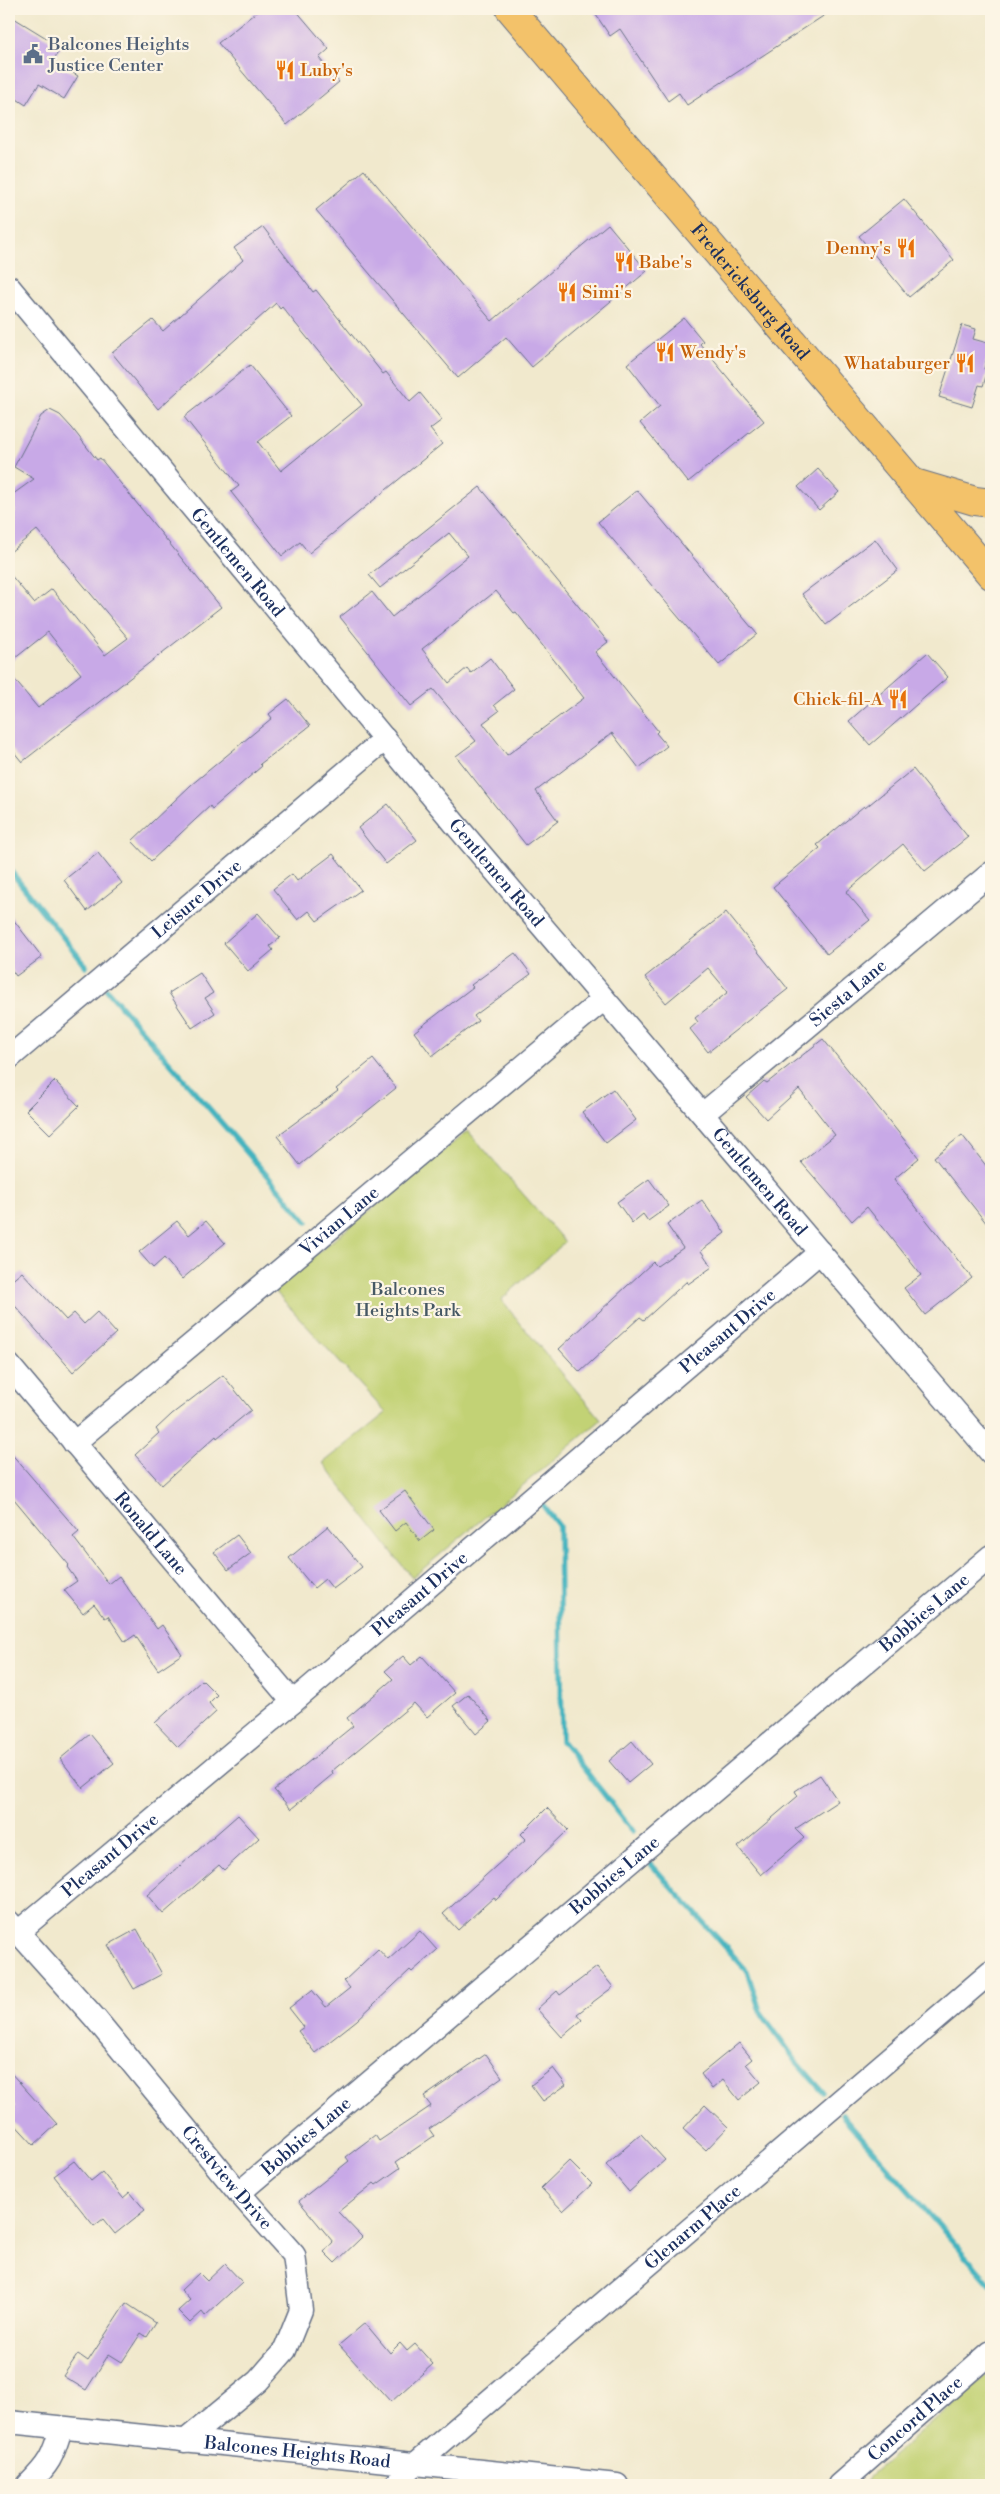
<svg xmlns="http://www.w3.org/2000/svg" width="1000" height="2494" font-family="'Libre Bodoni',serif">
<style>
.green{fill:#c2d275;stroke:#6e806a}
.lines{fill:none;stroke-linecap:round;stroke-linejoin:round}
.stream{stroke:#45b4bf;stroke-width:5.5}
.building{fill:#c8a9e7;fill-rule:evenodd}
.minor-casing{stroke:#667085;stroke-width:25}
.primary-casing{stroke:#667085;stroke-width:30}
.minor{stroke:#fff;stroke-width:22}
.primary{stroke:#f3c26a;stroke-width:28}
.labels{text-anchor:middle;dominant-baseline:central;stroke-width:4.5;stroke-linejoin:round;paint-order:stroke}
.service-label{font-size:18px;fill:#4e5e75;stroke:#fcf5e5;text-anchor:start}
.food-label{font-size:18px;fill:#c56008;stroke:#fcf5e5;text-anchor:start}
.street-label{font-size:18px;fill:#1b2f5e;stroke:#fcf5e5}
.park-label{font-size:18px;fill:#455864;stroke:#fcf5e5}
</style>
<rect width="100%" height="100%" fill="#fcf5e5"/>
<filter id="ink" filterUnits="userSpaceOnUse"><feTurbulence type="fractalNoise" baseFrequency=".02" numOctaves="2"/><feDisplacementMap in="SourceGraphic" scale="10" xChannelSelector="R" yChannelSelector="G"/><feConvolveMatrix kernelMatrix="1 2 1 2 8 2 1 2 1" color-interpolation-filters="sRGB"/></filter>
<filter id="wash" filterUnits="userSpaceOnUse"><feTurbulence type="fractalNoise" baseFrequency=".0096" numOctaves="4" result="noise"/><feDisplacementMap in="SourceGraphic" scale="20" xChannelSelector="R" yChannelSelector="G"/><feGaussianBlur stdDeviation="1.12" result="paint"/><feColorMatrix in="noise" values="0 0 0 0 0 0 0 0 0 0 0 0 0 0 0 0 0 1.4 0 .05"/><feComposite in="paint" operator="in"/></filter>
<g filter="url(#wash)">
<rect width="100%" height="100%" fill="#f1e9cd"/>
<g class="green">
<polygon points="468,1131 565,1242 501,1300 601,1420 412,1578 323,1463 386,1413 273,1289"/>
<polygon points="991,2372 991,2485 864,2485 870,2475"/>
</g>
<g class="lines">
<g class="stream">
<polyline points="9,869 86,966"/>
<polyline points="107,990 307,1222"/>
<polyline points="541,1503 559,1526 562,1741 633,1831"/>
<polyline points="650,1863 747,1971 760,2011 796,2061 822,2091"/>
<polyline points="842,2115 991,2285"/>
</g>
</g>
<g id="blocks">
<g class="building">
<polygon points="260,9 295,9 329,49 319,58 339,82 287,125 218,43"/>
<polygon points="592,9 834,9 687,105 679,93 668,101 620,29 610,36"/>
<polygon points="9,15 61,47 53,61 78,76 64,99 39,84 26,105 9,94"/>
<polygon points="364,170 492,321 608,224 647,271 532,367 506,337 458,378 316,210"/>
<polygon points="904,199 954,260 909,297 859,236"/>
<polygon points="263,227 313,292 316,290 383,374 386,372 410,402 420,393 442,420 430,429 442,444 309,553 300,542 282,556 231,492 239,486 184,417 250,365 291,416 258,442 281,471 362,405 282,307 280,309 276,303 158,409 112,353 153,320 163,331 243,260 234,248"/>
<polygon points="684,318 703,341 700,344 764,421 688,482 640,423 660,406 627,364"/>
<polygon points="962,325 976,329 973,339 991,344 984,369 988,370 983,386 979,385 972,407 939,397"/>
<polygon points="50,410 60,415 72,428 97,460 100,458 221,607 22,762 9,746 9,673 38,708 81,674 48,632 9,663 9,573 34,603 52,589 105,655 128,638 37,530 9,553 9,517 16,511 9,502 9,497 34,479 14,467 41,416"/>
<polygon points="818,469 839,492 819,510 798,487"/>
<path d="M480,487L608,642L595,652L658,731L656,733L667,746L639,768L612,733L536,791L558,821L526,845L456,756L476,741L433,689L411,706L340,617L372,592L392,617L468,556L449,533L380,588L369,575ZM496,591L514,613L516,612L584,698L507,755L483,723L499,711L494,705L514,689L490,658L471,673L467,668L449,683L422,649Z"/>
<polygon points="637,490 757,634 719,665 598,522"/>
<polygon points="875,539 898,570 826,625 802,594"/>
<polygon points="927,653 948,677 870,745 849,721"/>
<polygon points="288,699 310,726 260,764 262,766 212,809 210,806 151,861 132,841 191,785 272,718 269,714"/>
<polygon points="913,769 968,837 925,871 903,844 846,892 870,920 827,954 773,887 820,848 817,845 864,806 865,808"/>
<polygon points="388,804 417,840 386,864 358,828"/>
<polygon points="98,853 122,883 87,911 64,880"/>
<polygon points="333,854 361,890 317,921 309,911 298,920 273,889 292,874 297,881"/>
<polygon points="726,912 788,989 708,1052 690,1029 698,1022 695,1018 728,992 708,968 666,1003 645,977"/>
<polygon points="258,913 280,938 270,946 273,950 248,971 224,943"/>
<polygon points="9,914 42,957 16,976 9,966"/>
<polygon points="515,953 531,974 474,1016 478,1021 432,1056 414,1032 473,987 471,985"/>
<polygon points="200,973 213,993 205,998 215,1013 192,1028 169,993"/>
<polygon points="823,1039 919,1158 894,1179 972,1278 925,1315 904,1288 921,1275 867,1207 852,1221 801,1162 835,1135 799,1089 766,1119 746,1097 764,1081 767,1083"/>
<polygon points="373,1059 396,1088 300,1165 277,1136 338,1091 336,1089"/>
<polygon points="55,1081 79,1106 50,1134 26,1110"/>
<polygon points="613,1089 636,1120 606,1143 582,1112"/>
<polygon points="962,1135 991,1172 991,1229 934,1157"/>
<polygon points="649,1179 669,1206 648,1221 643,1214 632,1223 617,1202"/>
<polygon points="702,1200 725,1233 701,1251 712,1267 688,1284 687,1281 644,1320 640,1317 580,1372 559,1349 653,1262 657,1266 683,1248 667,1225"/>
<polygon points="177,1221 189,1235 206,1221 225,1243 182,1279 164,1258 153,1268 139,1252"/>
<polygon points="22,1272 66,1320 74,1313 84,1324 97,1312 116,1333 73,1372 9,1299 9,1283"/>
<polygon points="223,1375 251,1410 217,1438 216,1436 162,1485 135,1455 159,1433 156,1429 172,1414"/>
<polygon points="9,1451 79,1532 73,1537 109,1584 119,1576 157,1629 162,1625 182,1654 158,1670 135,1635 125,1642 108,1616 105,1618 94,1604 83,1613 64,1590 77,1581 67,1567 69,1565 9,1493"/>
<polygon points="405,1491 434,1530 420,1541 406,1522 395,1531 379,1510"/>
<polygon points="328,1526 362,1567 333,1589 325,1579 314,1588 289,1558"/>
<polygon points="237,1535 251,1553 228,1570 214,1552"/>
<polygon points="403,1656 411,1665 422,1656 455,1693 427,1717 414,1703 332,1771 333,1774 291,1809 274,1790 353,1726 347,1718 393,1679 385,1671"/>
<polygon points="202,1680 217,1695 209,1703 216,1712 178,1747 155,1723"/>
<polygon points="468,1694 491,1721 476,1734 453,1706"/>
<polygon points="90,1734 114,1763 83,1788 60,1759"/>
<polygon points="632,1741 651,1764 628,1783 609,1761"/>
<polygon points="820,1775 838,1801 795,1829 804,1838 761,1875 738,1847 798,1796 795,1791"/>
<polygon points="547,1808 568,1830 496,1900 494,1897 458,1930 443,1914 526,1839 521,1834"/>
<polygon points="238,1815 259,1838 224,1870 219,1865 163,1914 147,1895"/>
<polygon points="137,1929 162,1974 134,1989 108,1945"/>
<polygon points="420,1931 437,1950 412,1972 410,1970 357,2020 315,2053 298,2031 304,2027 289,2008 312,1990 326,2007 350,1988 344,1981 378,1949 388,1960"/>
<polygon points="597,1967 613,1987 577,2014 582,2020 562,2037 537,2009 557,1991 560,1995"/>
<polygon points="739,2043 752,2059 746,2064 761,2082 739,2100 723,2080 712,2089 701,2074"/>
<polygon points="486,2054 502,2077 429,2129 434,2136 396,2162 400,2168 376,2185 374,2183 338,2212 362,2237 335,2263 324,2252 333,2242 299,2201 349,2161 346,2157 375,2135 379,2141 431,2106 424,2097"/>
<polygon points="553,2068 566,2085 543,2101 531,2085"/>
<polygon points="9,2071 57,2124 34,2145 9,2118 9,2112 15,2106 9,2099"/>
<polygon points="705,2105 728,2127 706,2150 683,2129"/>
<polygon points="641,2134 665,2160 629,2192 606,2165"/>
<polygon points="74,2161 91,2181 102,2172 123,2198 130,2192 145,2210 115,2234 103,2219 94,2226 54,2176"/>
<polygon points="569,2161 592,2184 563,2211 541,2188"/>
<polygon points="225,2264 242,2282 205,2316 202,2312 190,2323 178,2311 190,2300 181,2290 199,2273 207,2281"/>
<polygon points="126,2303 156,2323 147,2337 141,2333 122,2362 109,2354 86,2390 63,2376 78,2354 88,2361"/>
<polygon points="365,2323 390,2353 400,2343 407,2351 415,2344 433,2364 391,2402 339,2345"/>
</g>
</g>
</g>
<g filter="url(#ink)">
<use href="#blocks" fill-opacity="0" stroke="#667085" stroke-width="1"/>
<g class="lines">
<defs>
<g id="minor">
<path id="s1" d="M9,287L455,824L991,1453"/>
<path id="s2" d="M9,1058L385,739"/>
<path id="s3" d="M703,1114L991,873"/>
<path id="s4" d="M9,1365L293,1702"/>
<path id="s5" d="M74,1443L604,999"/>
<path id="s6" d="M9,1922L95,2018L239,2193L294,2255L301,2310L285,2350L258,2381L185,2441"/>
<path id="s7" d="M18,1932L293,1702L820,1252"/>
<path id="s8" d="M239,2193L991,1556"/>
<path id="s9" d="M9,2422L617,2485"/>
<path d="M28,2485C49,2464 53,2457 61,2428"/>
<path id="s10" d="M395,2485L414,2465L991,1972"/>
<path id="s11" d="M839,2485L991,2352"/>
</g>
<g id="primary">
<path id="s12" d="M510,9L991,575"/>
<polyline points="911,482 975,501 991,503"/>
</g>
</defs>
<use href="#minor" class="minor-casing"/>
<use href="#primary" class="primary-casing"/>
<use href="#minor" class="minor"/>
<use href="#primary" class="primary"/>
</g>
</g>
<defs>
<symbol id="civic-bare" viewBox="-9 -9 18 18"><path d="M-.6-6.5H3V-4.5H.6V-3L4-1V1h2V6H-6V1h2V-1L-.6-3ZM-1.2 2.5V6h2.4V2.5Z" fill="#5c6f8a" stroke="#fcf5e5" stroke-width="2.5" paint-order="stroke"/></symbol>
<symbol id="restaurant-bare" viewBox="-9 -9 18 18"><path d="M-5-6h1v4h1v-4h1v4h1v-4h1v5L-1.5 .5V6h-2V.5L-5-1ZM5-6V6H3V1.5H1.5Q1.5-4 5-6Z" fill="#e8710a" stroke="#fcf5e5" stroke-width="2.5" paint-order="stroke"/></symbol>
</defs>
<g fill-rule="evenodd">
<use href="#civic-bare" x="19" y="40" width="28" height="28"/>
<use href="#restaurant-bare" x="271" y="56" width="28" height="28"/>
<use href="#restaurant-bare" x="892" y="234" width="28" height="28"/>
<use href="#restaurant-bare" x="610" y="248" width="28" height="28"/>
<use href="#restaurant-bare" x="553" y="278" width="28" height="28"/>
<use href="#restaurant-bare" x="651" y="338" width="28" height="28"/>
<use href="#restaurant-bare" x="951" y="349" width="28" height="28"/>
<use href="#restaurant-bare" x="884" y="685" width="28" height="28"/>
</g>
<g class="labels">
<g class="service-label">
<text x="48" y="44">Balcones Heights<tspan x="48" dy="21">Justice Center</tspan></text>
</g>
<g class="food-label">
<text x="300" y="70">Luby's</text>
<text x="891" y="248" text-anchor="end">Denny's</text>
<text x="639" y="262">Babe's</text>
<text x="582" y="292">Simi's</text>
<text x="680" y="352">Wendy's</text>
<text x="950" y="363" text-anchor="end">Whataburger</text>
<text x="883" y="699" text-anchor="end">Chick-fil-A</text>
</g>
<g class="street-label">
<text stroke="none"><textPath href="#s12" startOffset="371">Fredericksburg Road</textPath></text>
<text stroke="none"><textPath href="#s1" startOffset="358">Gentlemen Road</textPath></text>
<text stroke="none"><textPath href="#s1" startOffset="762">Gentlemen Road</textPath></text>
<text stroke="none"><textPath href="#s2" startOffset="246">Leisure Drive</textPath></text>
<text stroke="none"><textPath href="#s3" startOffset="189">Siesta Lane</textPath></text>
<text stroke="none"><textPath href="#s1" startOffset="1168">Gentlemen Road</textPath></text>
<text stroke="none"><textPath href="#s5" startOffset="346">Vivian Lane</textPath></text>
<text stroke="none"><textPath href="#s7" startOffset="930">Pleasant Drive</textPath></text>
<text stroke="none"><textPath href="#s4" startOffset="220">Ronald Lane</textPath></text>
<text stroke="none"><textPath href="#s7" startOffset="525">Pleasant Drive</textPath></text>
<text stroke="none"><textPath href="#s8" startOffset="898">Bobbies Lane</textPath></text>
<text stroke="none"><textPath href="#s7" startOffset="120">Pleasant Drive</textPath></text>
<text stroke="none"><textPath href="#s8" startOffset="492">Bobbies Lane</textPath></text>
<text stroke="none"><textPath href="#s8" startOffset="88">Bobbies Lane</textPath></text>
<text stroke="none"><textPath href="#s6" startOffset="336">Crestview Drive</textPath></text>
<text stroke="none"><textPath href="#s10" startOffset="394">Glenarm Place</textPath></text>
<text stroke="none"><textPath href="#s11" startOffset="101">Concord Place</textPath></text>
<text stroke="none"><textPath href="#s9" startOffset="290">Balcones Heights Road</textPath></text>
</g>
<g class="park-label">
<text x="408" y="1289">Balcones<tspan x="408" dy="21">Heights Park</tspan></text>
</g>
</g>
<rect width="1000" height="2494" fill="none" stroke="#fcf5e5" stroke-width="30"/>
</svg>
